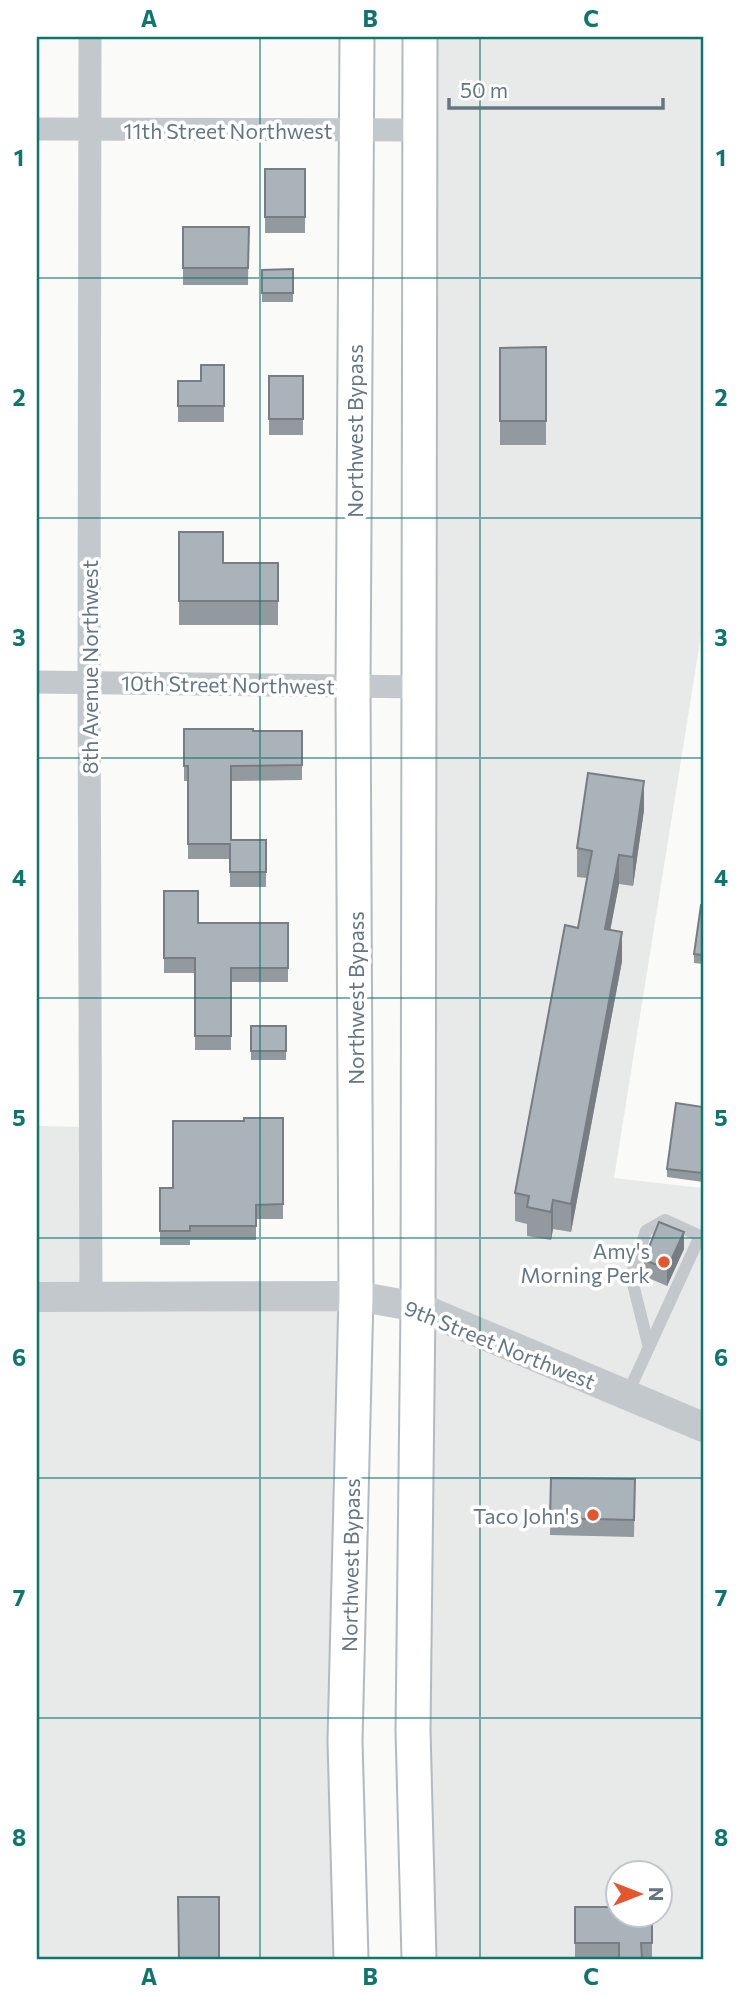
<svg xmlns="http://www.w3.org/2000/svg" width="740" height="1996" font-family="Commissioner,sans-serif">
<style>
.built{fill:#e8e9e9;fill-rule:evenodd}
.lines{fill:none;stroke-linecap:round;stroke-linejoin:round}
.secondary-casing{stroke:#b3babf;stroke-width:37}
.service{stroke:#c3c8cc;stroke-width:12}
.minor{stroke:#c3c8cc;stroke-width:23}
.tertiary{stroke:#c3c8cc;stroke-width:30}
.secondary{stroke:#fff;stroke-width:33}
.wall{fill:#929a9f}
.shaded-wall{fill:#777d82}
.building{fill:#aab3b9;stroke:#777d82;stroke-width:2}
.grid{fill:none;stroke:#0f766e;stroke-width:2;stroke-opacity:0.55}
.poi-dot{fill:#e4572e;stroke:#fff;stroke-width:2.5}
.labels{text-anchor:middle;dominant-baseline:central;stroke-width:7;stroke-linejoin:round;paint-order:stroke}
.street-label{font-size:21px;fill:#657683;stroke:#fff}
.poi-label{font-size:21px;fill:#657683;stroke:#fff;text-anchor:end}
.neatline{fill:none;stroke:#0f766e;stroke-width:2.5}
.grid-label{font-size:23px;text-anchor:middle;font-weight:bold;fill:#0f766e}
</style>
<rect width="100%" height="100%" fill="#fafaf8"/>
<g class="built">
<path d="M420,37H703V623L614,1178L703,1188V1959H419ZM618,1874H660V1916H618Z"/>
<polygon points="37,1126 90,1127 91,1298 356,1296 351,1959 37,1959"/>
</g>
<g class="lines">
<defs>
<g id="secondary">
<polyline points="351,1959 345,1741 356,1296 353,686 357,37"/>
<polyline points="419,1959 413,1730 418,1307 420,37"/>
</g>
</defs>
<use href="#secondary" class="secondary-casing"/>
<polyline class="service" points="627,1395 700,1236 665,1220 646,1231 631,1276 649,1348"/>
<g class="minor">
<polyline points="90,37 89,682 91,1298"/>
<polyline points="37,129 420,130"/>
<polyline points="37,682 420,687"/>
</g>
<polyline class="tertiary" points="37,1297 356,1296 418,1307 703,1427"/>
<use href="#secondary" class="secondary"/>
</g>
<g class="wall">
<rect x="178" y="37" width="75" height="1"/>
<rect x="265" y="169" width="40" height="64"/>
<polygon points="183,227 249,227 248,285 183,285"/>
<polygon points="293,269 293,302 262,302 262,270"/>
<polygon points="546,347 546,445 500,445 500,348"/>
<polygon points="224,365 224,422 178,422 178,381 201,381"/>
<rect x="269" y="376" width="34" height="59"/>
<polygon points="179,532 223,563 278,563 278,625 179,625"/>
<polygon points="184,729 253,731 302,731 302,780 231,781 231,840 266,840 266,887 230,887 230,859 188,859 188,781 184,781"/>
<polygon points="644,810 633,886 619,884 610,930 622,961 571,1232 553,1229 551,1240 527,1236 527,1224 515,1221 515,1193 578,928 587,878 577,877 577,848"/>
<polygon points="164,891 198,923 288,923 288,982 231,982 231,1050 195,1050 195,973 164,973"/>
<polygon points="703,905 703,964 694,963 694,954"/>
<rect x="251" y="1026" width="35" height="34"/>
<polygon points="703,1107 703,1182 667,1177 667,1169"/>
<polygon points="283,1118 283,1219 256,1219 256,1240 190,1240 190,1245 160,1245 160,1188 173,1188 244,1121"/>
<polygon points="684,1249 667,1286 644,1276 644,1260"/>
<polygon points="551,1478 635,1479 634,1537 550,1535"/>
<polygon points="575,1907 652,1915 652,1959 575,1959"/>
</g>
<g class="shaded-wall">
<polygon points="644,781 644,810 633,886 633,857"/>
<polygon points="619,855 619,884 605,958 605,929"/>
<polygon points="622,932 622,961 571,1232 571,1204"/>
<polygon points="553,1200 553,1229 551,1240 551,1212"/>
<polygon points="684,1232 684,1249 667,1286 667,1269"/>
</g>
<g class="building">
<rect x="265" y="169" width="40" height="48"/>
<polygon points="183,227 249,227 248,268 183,268"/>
<polygon points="293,269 293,293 262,293 262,270"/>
<polygon points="546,347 546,421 500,421 500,348"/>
<polygon points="201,365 224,365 224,406 178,406 178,381 201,381"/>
<rect x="269" y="376" width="34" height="43"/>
<polygon points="179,532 223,532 223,563 278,563 278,601 179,601"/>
<polygon points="184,729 253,729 253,731 302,731 302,765 231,766 231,840 266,840 266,872 230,872 230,844 188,844 188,766 184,766"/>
<polygon points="588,773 644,781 633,857 619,855 605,929 622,932 571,1204 553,1200 551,1212 527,1207 529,1196 515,1193 565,925 578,928 592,851 577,848"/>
<polygon points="164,891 198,891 198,923 288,923 288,968 231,968 231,1036 195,1036 195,958 164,958"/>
<polygon points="701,905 703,905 703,955 694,954"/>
<rect x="251" y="1026" width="35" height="25"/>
<polygon points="676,1103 703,1107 703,1173 667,1169"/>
<polygon points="244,1118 283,1118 283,1204 256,1205 256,1226 190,1226 190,1231 160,1231 160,1188 173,1188 173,1121 244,1121"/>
<polygon points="659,1222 684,1232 667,1269 644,1260"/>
<polygon points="551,1478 635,1479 634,1520 550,1518"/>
<polygon points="178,1897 219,1897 219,1959 179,1959"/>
<polygon points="575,1907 618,1907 618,1915 652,1915 652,1943 641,1943 642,1959 619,1959 619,1943 575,1943"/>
</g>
<path class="grid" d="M260,37V1959M480,37V1959M37,278H703M37,518H703M37,758H703M37,998H703M37,1238H703M37,1478H703M37,1718H703"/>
<g class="poi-dot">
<circle cx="664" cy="1262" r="7"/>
<circle cx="593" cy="1515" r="7"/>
</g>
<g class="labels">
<g class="street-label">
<text x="228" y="130">11th Street Northwest</text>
<text transform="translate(354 431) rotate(-90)">Northwest Bypass</text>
<text transform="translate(89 667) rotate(-90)">8th Avenue Northwest</text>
<text transform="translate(228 684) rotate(1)">10th Street Northwest</text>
<text transform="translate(355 998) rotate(-90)">Northwest Bypass</text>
<text transform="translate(500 1344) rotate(22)">9th Street Northwest</text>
<text transform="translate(350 1565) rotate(-89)">Northwest Bypass</text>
</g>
<g class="poi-label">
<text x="650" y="1250">Amy's<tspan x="650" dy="24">Morning Perk</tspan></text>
<text x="579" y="1515">Taco John's</text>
</g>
</g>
<rect width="740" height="1996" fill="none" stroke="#ffffff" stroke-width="77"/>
<g transform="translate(639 1894) rotate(90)"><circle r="33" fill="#ffffff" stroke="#c1c8cd" stroke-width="2"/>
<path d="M0-5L12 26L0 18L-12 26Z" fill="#e4572e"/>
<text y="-10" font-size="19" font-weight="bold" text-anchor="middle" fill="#657683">N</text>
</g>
<path d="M449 98v10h214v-10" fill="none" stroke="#657683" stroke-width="3.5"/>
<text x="460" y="98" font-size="21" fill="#657683" stroke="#ffffff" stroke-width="5" paint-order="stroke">50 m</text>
<rect x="38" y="38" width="664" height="1920" class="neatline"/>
<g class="grid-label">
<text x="149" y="27">A</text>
<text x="370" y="27">B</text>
<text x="591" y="27">C</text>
<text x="19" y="166">1</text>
<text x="721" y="166">1</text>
<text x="19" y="406">2</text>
<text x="721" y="406">2</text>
<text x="19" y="646">3</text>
<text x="721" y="646">3</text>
<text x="19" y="886">4</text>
<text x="721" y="886">4</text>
<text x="19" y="1126">5</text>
<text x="721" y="1126">5</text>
<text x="19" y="1366">6</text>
<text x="721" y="1366">6</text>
<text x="19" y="1606">7</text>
<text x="721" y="1606">7</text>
<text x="19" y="1846">8</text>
<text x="721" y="1846">8</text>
<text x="149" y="1985">A</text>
<text x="370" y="1985">B</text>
<text x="591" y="1985">C</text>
</g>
</svg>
